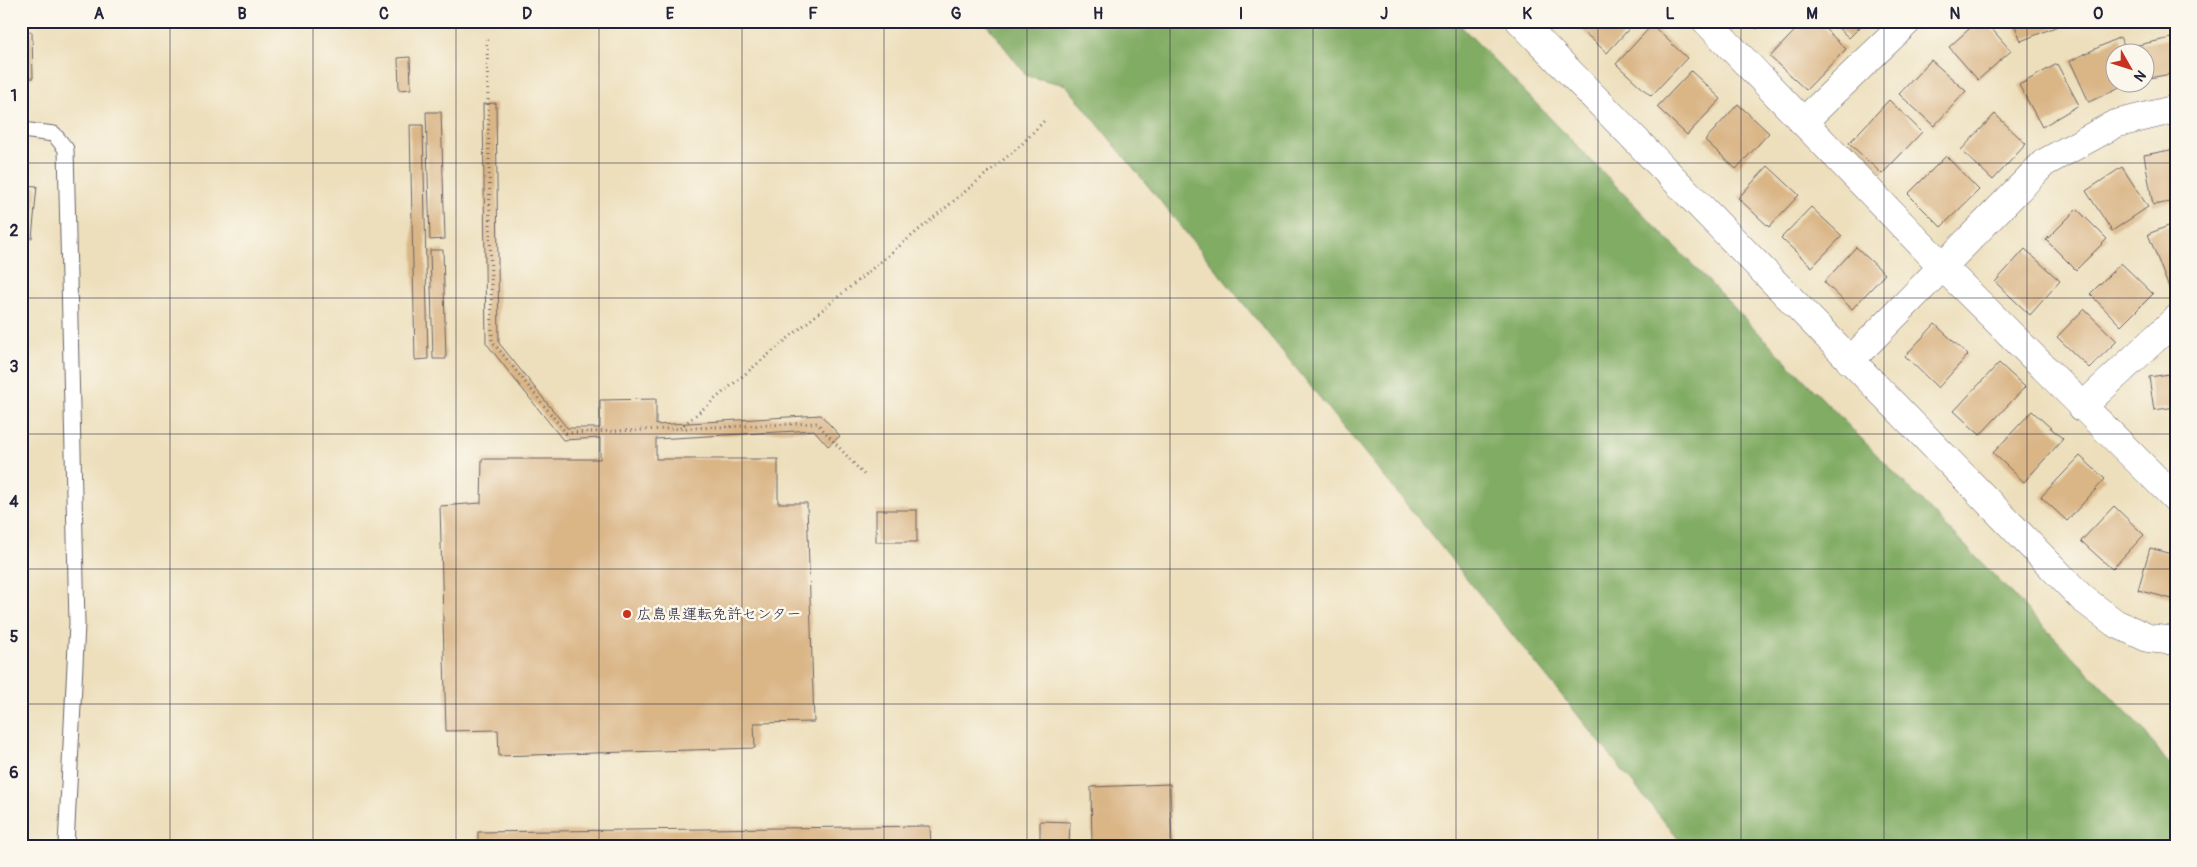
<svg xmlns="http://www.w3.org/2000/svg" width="2197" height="867" font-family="Pangolin,'Klee One',sans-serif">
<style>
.forest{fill:#81ac64;stroke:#526750}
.building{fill:#dab687}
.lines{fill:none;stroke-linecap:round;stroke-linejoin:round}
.service-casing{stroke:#696468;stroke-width:17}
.minor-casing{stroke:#696468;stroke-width:29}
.tertiary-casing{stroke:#696468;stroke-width:29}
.path{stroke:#696468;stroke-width:3;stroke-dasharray:1 4;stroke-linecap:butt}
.service{stroke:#fff;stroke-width:15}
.minor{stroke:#fff;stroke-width:28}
.tertiary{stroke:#fff;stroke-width:28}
.grid{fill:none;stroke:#22223b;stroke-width:1;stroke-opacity:0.55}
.poi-dot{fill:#c8321e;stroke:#fbf7ec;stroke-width:2}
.labels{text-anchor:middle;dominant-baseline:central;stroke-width:5;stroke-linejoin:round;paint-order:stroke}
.poi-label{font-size:15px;fill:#22223b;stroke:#fbf7ec;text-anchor:start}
.neatline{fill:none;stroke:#22223b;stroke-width:2}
.grid-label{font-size:16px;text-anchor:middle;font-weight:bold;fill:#22223b}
</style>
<rect width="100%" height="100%" fill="#fbf7ec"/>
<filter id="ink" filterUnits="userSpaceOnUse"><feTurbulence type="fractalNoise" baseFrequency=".02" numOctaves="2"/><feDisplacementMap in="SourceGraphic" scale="10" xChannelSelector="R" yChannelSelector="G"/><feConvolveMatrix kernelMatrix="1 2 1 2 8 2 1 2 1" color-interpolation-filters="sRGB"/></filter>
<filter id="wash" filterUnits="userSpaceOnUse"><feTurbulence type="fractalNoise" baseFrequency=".0096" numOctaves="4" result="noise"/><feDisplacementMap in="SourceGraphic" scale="20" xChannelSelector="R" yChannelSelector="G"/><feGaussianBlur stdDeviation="1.12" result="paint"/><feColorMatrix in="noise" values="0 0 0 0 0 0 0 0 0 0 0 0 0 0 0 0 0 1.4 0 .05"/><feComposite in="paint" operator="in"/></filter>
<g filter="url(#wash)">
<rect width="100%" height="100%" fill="#eddfbc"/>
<polygon class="forest" points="984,21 1456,21 2142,728 2176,774 2176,846 1684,846 1066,85 1027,76"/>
<g id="blocks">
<g class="building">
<polygon points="1576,21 1636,21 1607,53 1574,23"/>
<polygon points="1749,21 1764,21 1757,29"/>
<polygon points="1804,21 1817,21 1846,49 1806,90 1770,57"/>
<polygon points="1831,21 1866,21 1849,38"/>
<polygon points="1978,21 1985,21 2011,51 1978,80 1949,47"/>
<polygon points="2013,21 2064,21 2065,23 2021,41"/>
<polygon points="1652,25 1687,58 1651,96 1616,64"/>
<polygon points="21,32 32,32 33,78 21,79"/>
<polygon points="2120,37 2127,52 2114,52 2114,82 2130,82 2089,102 2070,61"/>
<polygon points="2176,37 2176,73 2144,79 2144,52 2139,52 2138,45"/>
<polygon points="410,57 411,89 399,90 398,58"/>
<polygon points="1931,60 1966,91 1934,126 1899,94"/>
<polygon points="2057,64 2079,105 2042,127 2019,85"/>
<polygon points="1691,71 1721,99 1687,135 1657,107"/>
<polygon points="1889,100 1922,132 1882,174 1849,143"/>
<polygon points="496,103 499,343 567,428 600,428 600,400 656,399 656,425 821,415 840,436 828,446 814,430 656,439 656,459 778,459 778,503 807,503 814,722 754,723 755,748 499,756 498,730 446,731 440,506 481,503 482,459 600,459 600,438 563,440 486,343 483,104"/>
<polygon points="1738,104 1769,133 1736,169 1705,140"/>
<polygon points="426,112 441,112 445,239 430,240"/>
<polygon points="1995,114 2026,144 1993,180 1961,150"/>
<polygon points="410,125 423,125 428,359 415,360"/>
<polygon points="2176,149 2176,201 2153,205 2144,155"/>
<polygon points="1946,156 1979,190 1941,227 1908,194"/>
<polygon points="1768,166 1799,195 1769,227 1738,198"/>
<polygon points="2122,167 2148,207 2112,231 2086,191"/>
<polygon points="21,185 37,186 32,238 21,238"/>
<polygon points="1811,207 1842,236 1812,267 1781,238"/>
<polygon points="2077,209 2107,239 2076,270 2046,240"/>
<polygon points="2176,223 2176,292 2171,293 2148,234"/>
<polygon points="1856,247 1885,274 1852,309 1824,282"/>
<polygon points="2025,249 2060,281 2030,315 1995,282"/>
<polygon points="430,250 443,250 446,359 433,359"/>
<polygon points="2121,263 2153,294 2121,326 2090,294"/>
<polygon points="2084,309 2117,341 2089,368 2057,337"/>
<polygon points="1935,324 1968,355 1938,388 1905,356"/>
<polygon points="1999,363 2025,387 1980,435 1954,411"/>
<polygon points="2176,373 2176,407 2154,410 2149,377"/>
<polygon points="2032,411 2063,439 2024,482 1993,453"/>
<polygon points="2080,456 2105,479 2067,521 2041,497"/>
<polygon points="2114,506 2144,535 2112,569 2081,541"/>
<rect x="876" y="510" width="41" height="32"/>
<polygon points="2150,548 2176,555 2176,585 2172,599 2138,590"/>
<polygon points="1170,784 1172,846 1092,846 1091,787"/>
<polygon points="1040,821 1070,822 1069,846 1040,846"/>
<polygon points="930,826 931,846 478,846 478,832"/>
</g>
</g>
</g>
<g filter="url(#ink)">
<use href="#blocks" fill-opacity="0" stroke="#696468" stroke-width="1"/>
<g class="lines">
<defs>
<polyline id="service" points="22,130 54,134 66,149 77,624 66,846"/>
<g id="minor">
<polyline points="1706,21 1942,266 2176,499"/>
<polyline points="1803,122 1908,21"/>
<polyline points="1850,361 2044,163 2115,124 2176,109"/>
<polyline points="2082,407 2176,319"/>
</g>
<polyline id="tertiary" points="1520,21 2082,598 2115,623 2148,638 2176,641"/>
</defs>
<use href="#service" class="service-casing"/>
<use href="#minor" class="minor-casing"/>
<use href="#tertiary" class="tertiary-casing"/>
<g class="path">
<polyline points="487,39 492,341 566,433 817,423 866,477"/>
<polyline points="680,428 1020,146 1044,121"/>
</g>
<use href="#service" class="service"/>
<use href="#minor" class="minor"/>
<use href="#tertiary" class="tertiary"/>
</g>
</g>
<path class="grid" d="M170,21V846M313,21V846M456,21V846M599,21V846M742,21V846M884,21V846M1027,21V846M1170,21V846M1313,21V846M1456,21V846M1598,21V846M1741,21V846M1884,21V846M2027,21V846M21,163H2176M21,298H2176M21,434H2176M21,569H2176M21,704H2176"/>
<circle class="poi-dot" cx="627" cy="614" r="5"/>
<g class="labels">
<g class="poi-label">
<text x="637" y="614">広島県運転免許センター</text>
</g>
</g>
<rect width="2197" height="867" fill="none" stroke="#fbf7ec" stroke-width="55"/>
<g transform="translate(2130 68) rotate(129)"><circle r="24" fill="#fbf7ec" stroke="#a4a2a5"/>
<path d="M0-4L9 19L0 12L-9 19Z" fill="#c8321e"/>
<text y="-8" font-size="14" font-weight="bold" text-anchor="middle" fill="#22223b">N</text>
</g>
<rect x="28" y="28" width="2142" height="812" class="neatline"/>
<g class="grid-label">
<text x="99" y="19">A</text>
<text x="242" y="19">B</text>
<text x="384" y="19">C</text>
<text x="527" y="19">D</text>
<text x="670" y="19">E</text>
<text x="813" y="19">F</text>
<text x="956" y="19">G</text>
<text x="1098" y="19">H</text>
<text x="1241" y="19">I</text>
<text x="1384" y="19">J</text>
<text x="1527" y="19">K</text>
<text x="1670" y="19">L</text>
<text x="1812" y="19">M</text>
<text x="1955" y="19">N</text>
<text x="2098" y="19">O</text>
<text x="14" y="101">1</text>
<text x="14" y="236">2</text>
<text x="14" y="372">3</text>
<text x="14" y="507">4</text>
<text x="14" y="642">5</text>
<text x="14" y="778">6</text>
</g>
</svg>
